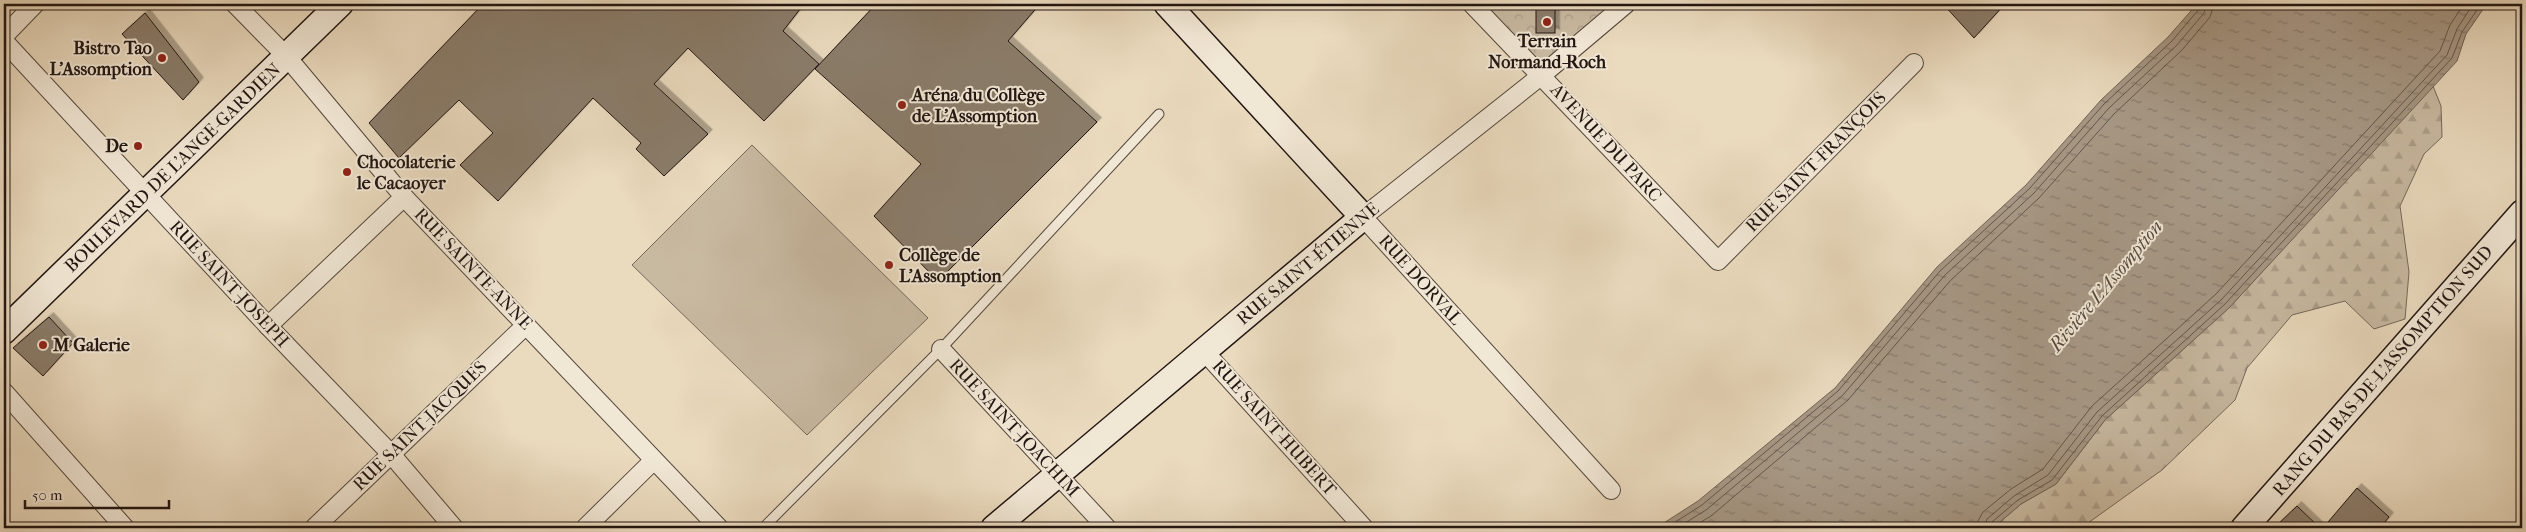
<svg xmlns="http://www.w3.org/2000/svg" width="2526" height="532" font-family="'IM FELL French Canon',serif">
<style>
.green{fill:#c8b9a1;stroke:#75685a}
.forest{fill:url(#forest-firs);stroke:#75685a}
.park{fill:url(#park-crowns);stroke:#75685a}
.water{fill:url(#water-ripples);stroke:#716356}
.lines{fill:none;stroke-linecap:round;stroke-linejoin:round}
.shore{stroke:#64564b;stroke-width:1}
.building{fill:#8a7c6b;stroke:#221612;filter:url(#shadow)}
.lane-casing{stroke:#54473d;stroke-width:11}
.street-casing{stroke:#54473d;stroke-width:20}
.secondary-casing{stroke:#221612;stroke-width:28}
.lane{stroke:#f1e7d5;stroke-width:9}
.street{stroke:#f1e7d5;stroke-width:18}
.secondary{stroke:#f1e7d5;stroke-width:25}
.poi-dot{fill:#8f2418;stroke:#f1e7d5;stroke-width:2}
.labels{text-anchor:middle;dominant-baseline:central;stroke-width:4;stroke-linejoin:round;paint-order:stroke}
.poi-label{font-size:18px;font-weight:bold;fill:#221612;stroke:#f1e7d5;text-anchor:start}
.street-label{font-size:18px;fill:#221612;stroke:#f1e7d5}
.water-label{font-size:19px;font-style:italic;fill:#574a40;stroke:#f1e7d5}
</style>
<defs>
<pattern id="forest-firs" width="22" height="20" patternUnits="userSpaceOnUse" patternTransform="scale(1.25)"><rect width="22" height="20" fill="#c8b9a1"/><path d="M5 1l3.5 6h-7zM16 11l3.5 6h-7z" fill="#ac9e8a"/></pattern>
<pattern id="park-crowns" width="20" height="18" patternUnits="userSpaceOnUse" patternTransform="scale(1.25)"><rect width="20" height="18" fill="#c8b9a1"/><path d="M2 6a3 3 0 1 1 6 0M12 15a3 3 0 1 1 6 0" fill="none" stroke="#ac9e8a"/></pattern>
<pattern id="water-ripples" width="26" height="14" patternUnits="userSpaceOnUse" patternTransform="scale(1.25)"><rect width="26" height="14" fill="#a69784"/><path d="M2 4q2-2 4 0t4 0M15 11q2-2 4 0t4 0" fill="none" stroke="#877a6b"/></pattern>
<filter id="shadow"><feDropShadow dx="4.5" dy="-4.5" stdDeviation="0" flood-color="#0004"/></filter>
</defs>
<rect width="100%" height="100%" fill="#eadabe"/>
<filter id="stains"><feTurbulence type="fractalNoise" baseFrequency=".004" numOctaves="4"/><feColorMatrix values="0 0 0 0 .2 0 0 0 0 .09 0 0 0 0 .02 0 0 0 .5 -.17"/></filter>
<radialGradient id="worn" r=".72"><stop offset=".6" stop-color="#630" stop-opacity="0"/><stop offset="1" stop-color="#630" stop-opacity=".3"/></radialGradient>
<polygon class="green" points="752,145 928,318 807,435 632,265"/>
<polygon class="forest" points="2433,86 2441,106 2442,137 2424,154 2400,206 2409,272 2405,319 2374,329 2345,301 2292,315 2247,368 2235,400 2162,470 2081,528 1993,528 2021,504 2056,484 2105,420 2229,308"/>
<polygon class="park" points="1472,4 1626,4 1542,75"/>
<polygon class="water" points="2197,4 2489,4 2486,5 2466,34 2457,61 2229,308 2105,420 2056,484 2021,504 1993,528 1656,528 1698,501 1835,388 1937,267 2026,185 2101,100 2168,37"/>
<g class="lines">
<g class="shore">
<polyline points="1666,528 1702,505 1838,391 1940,271 2030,188 2104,104 2172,41 2199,9 2200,4"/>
<polyline points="1677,528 1706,510 1843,395 1945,275 2034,193 2109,108 2177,45 2204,13 2206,4"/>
<polyline points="1691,528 1711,516 1848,400 1950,281 2039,198 2114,114 2182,50 2210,17 2214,4"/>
<polyline points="1977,528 1978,521 1983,512 2011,489 2043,469 2092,406 2216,294 2440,51 2450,25 2464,4"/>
<polyline points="1984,528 1987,519 2014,496 2048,475 2097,412 2221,300 2447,55 2457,29 2473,4"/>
<polyline points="1991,528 1992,522 2018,500 2052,480 2102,416 2225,304 2452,58 2462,32 2481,4"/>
</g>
</g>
<g class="building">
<polygon points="483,4 804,4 783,31 819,64 764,121 688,48 654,84 708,134 664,176 636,149 641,143 593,98 498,201 460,165 493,133 459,100 399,158 369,123"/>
<polygon points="876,4 1040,4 1008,41 1097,122 938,281 874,216 921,164 815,69"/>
<polygon points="1943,4 2005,4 1974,38"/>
<rect x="1536" y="8" width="19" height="25"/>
<polygon points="145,13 199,82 183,100 122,34"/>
<polygon points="49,317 73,343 43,376 13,348"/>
<polygon points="2357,488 2389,517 2380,528 2323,528"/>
<polygon points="2297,506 2320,528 2274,528"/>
</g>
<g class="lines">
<defs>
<polyline id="lane" points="763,528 941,349 1159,114"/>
<g id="street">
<polyline points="235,4 287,57 404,197 719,528"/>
<polyline points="1472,4 1718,261 1914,63"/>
<polyline points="4,36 35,4"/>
<polyline points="4,41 268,326 391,454 454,528"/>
<polyline points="268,326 404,197"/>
<polyline points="941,349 1107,528"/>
<polyline points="1203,350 1364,528"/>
<polyline points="4,392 125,528"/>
<polyline points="1611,490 1363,217 1542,75 1626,4"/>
<polyline points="314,528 526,325"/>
<polyline points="585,528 654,460"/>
</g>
<g id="secondary">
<polyline points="4,331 340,4"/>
<polyline points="994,528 1363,217 1167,4"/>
<polyline points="2244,528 2522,213"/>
</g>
</defs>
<use href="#lane" class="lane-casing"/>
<use href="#street" class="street-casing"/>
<use href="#secondary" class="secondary-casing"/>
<use href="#lane" class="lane"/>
<use href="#street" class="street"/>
<use href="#secondary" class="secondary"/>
</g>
<g class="poi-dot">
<circle cx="1547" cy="22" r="5"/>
<circle cx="162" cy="58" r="5"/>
<circle cx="902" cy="105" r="5"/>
<circle cx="138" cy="146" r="5"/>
<circle cx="347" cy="172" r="5"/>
<circle cx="889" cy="265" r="5"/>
<circle cx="43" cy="345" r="5"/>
</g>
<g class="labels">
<g class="poi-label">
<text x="1547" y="41" text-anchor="middle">Terrain<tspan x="1547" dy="21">Normand-Roch</tspan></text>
<text x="152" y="48" text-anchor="end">Bistro Tao<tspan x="152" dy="21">L'Assomption</tspan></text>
<text x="912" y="95">Aréna du Collège<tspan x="912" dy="21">de L'Assomption</tspan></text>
<text x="128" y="146" text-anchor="end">De</text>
<text x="357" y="162">Chocolaterie<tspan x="357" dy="21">le Cacaoyer</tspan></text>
<text x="899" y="255">Collège de<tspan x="899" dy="21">L'Assomption</tspan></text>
<text x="53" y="345">M Galerie</text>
</g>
<g class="street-label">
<text transform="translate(1606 143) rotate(47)">AVENUE DU PARC</text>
<text transform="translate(1816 162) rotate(-45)">RUE SAINT-FRANÇOIS</text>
<text transform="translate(173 168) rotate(-44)">BOULEVARD DE L'ANGE-GARDIEN</text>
<text transform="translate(1308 264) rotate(-40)">RUE SAINT-ÉTIENNE</text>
<text transform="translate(473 269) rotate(46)">RUE SAINTE-ANNE</text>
<text transform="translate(1420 280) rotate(48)">RUE DORVAL</text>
<text transform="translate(229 284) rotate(47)">RUE SAINT-JOSEPH</text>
<text transform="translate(2383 371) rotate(-49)">RANG DU BAS-DE-L'ASSOMPTION SUD</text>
<text transform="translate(420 426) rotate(-44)">RUE SAINT-JACQUES</text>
<text transform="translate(1014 428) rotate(47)">RUE SAINT-JOACHIM</text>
<text transform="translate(1274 428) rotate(48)">RUE SAINT-HUBERT</text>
</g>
<g class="water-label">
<text transform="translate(2106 286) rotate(-50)">Rivière L'Assomption</text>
</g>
</g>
<rect width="2526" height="532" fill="none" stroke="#eadabe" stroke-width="20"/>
<rect x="5" y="5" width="2516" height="522" fill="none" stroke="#221612" stroke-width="2.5"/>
<rect x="10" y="10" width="2506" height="512" fill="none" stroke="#221612"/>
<path d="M25 500v8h144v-8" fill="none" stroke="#221612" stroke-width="2.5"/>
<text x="32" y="500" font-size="15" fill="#221612" stroke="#f1e7d5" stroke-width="4" paint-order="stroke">50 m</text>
<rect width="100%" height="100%" filter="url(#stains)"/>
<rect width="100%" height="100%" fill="url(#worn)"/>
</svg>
